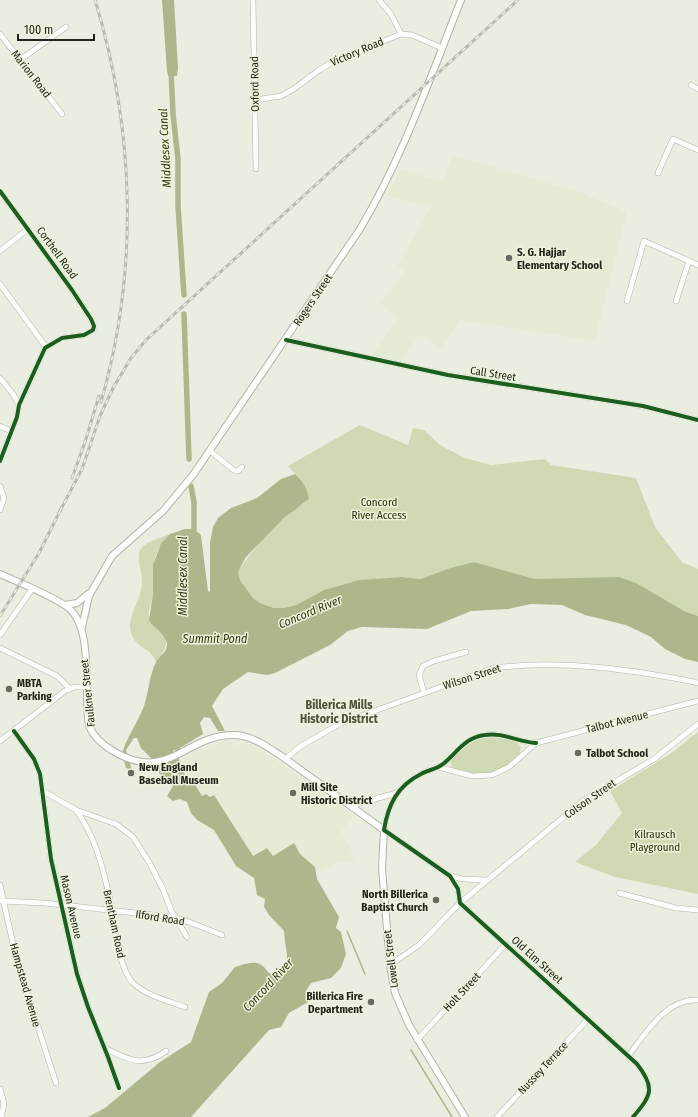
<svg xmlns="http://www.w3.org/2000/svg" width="698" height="1117" font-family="'Fira Sans Condensed',sans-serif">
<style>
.built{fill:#e5ecd5}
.green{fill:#cfdab4}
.water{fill:#acb88c}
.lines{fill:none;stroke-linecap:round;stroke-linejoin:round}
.stream{stroke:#acb88c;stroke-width:1.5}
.canal{stroke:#acb88c;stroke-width:5.5}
.minor-casing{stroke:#b1b4aa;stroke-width:6}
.major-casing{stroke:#b1b4aa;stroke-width:8}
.minor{stroke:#fcfcfa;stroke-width:5}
.major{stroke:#fcfcfa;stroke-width:6}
.rail-casing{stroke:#b9bab6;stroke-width:3}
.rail{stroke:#ecf3dc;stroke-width:1.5;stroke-dasharray:4.5;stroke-linecap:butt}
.cycleway-casing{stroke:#ecf3dc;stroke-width:6}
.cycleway{stroke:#1b5e20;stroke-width:4}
.poi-dot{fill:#686b61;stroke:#ecf3dc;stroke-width:1.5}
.labels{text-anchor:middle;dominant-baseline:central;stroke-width:3;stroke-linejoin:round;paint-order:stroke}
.street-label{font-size:11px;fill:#22251c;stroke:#ecf3dc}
.poi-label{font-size:11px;font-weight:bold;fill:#22251c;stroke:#ecf3dc;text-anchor:start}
.park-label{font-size:11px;fill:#263002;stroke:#ecf3dc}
.water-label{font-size:12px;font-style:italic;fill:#313b0e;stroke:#ecf3dc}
.neighbourhood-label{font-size:12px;font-weight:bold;fill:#4d523f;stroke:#ecf3dc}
</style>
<rect width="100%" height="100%" fill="#eaeee1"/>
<g class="built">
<polygon points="453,155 579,192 627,212 595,341 460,320 441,348 420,334 401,362 371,355 399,318 380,304 405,271 397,266 430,208 387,195 400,169 442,182"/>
<polygon points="229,740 235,747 243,741 262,750 354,815 341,832 350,847 354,861 338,862 316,874 316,869 300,853 294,843 272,856 253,857 214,795 210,798 202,796 194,783 192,784 186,778 179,761 201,748"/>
</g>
<g class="green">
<path d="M360,425L408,445L413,428L424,430L440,445L465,458L491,465L545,459L551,465L636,478L655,527L682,562L698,569V616L684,611L619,578L535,579L474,562L450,568L421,579L402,577L359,580L324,590L296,605L284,608H274L260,603L253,598L240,580L238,572C252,548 282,517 306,502L302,481L288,466Z"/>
<path d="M170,534C150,551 154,572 153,594C153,601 148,610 149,615C155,639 180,633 156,662C151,647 137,650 131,633C126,616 142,600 142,583C143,574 136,558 140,550C146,541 160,538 170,534Z"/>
<polygon points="698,732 698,894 615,877 575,862 596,845 622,813 610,791 670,754"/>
<polygon points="489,734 516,741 521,747 519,757 514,763 485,776 456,772 451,765 451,756 462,745"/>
</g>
<g class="water">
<polygon points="162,0 174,0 178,68 177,76 168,76 167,71"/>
<path d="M295,474C303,481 307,488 309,499L283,519L246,557L238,572L240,580L253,598L260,603L274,608H284L296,605L324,590L359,580L402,577L421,579L450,568L474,562L535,579L619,577L636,583L684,611L698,616V662L685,659L665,649L651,637L626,625L585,615L562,605L531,604L508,609L471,611L427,629L362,627L348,631L330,645L275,673L267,675L248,672L223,689L212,706L225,731H218L210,718L204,717L200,723L203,734L180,748L178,751L174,750L173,752H176L186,778L192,784L194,783L202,796L206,794L210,797L214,795L253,856L267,848L273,856L294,843L300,854L315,867L317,879L339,917L336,928L341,932L346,954L341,968L331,978L311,983L306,991L308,1002L289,1013L281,1027L269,1030L191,1117H88L105,1108L160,1062L191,1042L209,992L222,983L235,967C244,964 256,959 264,967C267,971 269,974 274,975L284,971C291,957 284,945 284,931L269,915L264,907L265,899L257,895L254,878L236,866L214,830L197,820L191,813L187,802L180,799L173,801L167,796L173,786L159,773L154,761L141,748L137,738H134L126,750L132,770L126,768L122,753C127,737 138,722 144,706C149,691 149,676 156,662C160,655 167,653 167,644C165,633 154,629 149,620L153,595V565L161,543L170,534L185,529H194L201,535L208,591L210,592V543L213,527L218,518L231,508L257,498L281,479Z"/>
</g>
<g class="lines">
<g class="stream">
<polyline points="347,931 365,974"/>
<polyline points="411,1050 452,1117"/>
</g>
<g class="canal">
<polyline points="171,70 173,114 178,159 178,206 184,295"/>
<polyline points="184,314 189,459"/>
<polyline points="191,486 194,502 194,536"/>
</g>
<defs>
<g id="minor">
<polyline points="253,0 256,169"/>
<polyline points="379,0 391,14 401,34"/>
<polyline points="0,34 62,114"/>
<polyline points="20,60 66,27"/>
<polyline points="691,85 698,89"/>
<polyline points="255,100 281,96 294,89 319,70 333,62 401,34 412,35 442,48"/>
<polyline points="658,173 673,139 698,150"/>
<polyline points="0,191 72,290 91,319 94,326 93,330 84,335 62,338 45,348 19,405 17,417 0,461"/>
<polyline points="0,251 28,229"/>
<polyline points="0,284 46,347"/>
<polyline points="627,301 644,241 698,265"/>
<polyline points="676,301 689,261"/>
<polyline points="286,340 448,375 643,406 698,420"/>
<polyline points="0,378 13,394 19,405"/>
<polyline points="0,426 11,431"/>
<polyline points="210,451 235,471 238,471 242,467"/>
<polyline points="0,486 4,498 0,510"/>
<polyline points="0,635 32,589"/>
<polyline points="0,648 57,676 70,689"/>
<polyline points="424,693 419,675 423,666 434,661 466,652"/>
<polyline points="14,731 34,759 40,774 51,859 77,974 88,1007 108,1057 119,1088"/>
<polyline points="0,741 65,691 74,687 86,687"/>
<path d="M536,743C518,742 502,732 485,735C465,737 457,753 443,764C437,769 428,770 421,774C397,786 388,805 384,830L450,876L458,889L460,903L637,1064C656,1088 651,1096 633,1117"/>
<path d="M285,759L301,746L341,723L494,668C545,661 599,666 650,674C666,677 682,679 698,683"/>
<polyline points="438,767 472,776 492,775 509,767 536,743 698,701"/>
<polyline points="43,791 76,810 116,824 133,837 149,862 163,889 171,910 187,937"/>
<polyline points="352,808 359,803 397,793"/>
<path d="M76,810C95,836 102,865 109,895C113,916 118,968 133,983C147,996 168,1001 185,1007"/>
<polyline points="450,876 463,879 486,880"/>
<polyline points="0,885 17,962 56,1083"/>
<polyline points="619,893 676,908 698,910"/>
<polyline points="0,901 45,903 172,917 189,922 222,935"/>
<polyline points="390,965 419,945 460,903 583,801 654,759 698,724"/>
<polyline points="417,1040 506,944"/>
<path d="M105,1048C128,1060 143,1068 166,1051"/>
<path d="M628,1056C646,1033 666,998 698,1000"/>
<polyline points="0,1089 4,1104 1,1117"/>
<polyline points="497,1117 588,1019"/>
</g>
<g id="major">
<path d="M0,574C20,583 48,594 66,606C95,625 83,693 89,725C93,737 103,745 113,751C168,784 185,735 233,735C251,735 266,746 280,755L384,830L382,868L390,965L395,993L409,1025L465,1117"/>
<polyline points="65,605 77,603 88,594"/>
<path d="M82,627L89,596L112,556L163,511L193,475L360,229C403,157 430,78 461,0"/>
</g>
</defs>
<use href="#minor" class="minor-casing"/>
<use href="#major" class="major-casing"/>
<use href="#minor" class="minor"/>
<use href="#major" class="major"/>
<defs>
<g id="rail">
<path d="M95,0C135,131 139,270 101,402"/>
<polyline points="72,478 85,442 99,396"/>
<polyline points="60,511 82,469 100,416 113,388 131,358 146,340 518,0"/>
<polyline points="0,616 39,553 62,507"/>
</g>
</defs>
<use href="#rail" class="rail-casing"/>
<use href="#rail" class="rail"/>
<defs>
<g id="cycleway">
<polyline points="0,191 72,290 91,319 94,326 93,330 84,335 62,338 45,348 19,405 17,417 0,461"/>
<polyline points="286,340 448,375 643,406 698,420"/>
<polyline points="14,731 34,759 40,774 51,859 77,974 88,1007 108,1057 119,1088"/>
<path d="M536,743C518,742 502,732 485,735C465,737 457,753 443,764C437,769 428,770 421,774C397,786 388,805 384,830L450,876L458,889L460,903L637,1064C656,1088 651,1096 633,1117"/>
</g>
</defs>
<use href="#cycleway" class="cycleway-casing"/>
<use href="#cycleway" class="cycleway"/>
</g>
<g class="poi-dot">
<circle cx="509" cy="258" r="4"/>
<circle cx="9" cy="689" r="4"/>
<circle cx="578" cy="753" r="4"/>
<circle cx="131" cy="773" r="4"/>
<circle cx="293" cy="793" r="4"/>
<circle cx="436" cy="900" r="4"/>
<circle cx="371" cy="1002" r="4"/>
</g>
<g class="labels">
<g class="street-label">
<text transform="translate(357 52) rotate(-23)">Victory Road</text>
<text transform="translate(31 74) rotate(52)">Marion Road</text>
<text transform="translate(255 84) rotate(-91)">Oxford Road</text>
<text transform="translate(57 253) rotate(54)">Corthell Road</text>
<text transform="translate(313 300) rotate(-56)">Rogers Street</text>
<text transform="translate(493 374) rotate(9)">Call Street</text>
<text transform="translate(472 677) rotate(-18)">Wilson Street</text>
<text transform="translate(88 693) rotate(-96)">Faulkner Street</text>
<text transform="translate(617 722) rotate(-14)">Talbot Avenue</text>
<text transform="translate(590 799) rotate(-35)">Colson Street</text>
<text transform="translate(71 907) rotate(77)">Mason Avenue</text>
<text transform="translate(160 918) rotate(9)">Ilford Road</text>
<text transform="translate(114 924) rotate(78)">Brentham Road</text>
<text transform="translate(391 959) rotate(-97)">Lowell Street</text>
<text transform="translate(537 960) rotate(42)">Old Elm Street</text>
<text transform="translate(25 985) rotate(74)">Hampstead Avenue</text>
<text transform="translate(462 992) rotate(-47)">Holt Street</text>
<text transform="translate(543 1068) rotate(-47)">Nussey Terrace</text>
</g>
<g class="poi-label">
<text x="517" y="252">S. G. Hajjar<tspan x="517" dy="13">Elementary School</tspan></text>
<text x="17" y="683">MBTA<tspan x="17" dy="13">Parking</tspan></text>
<text x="586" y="753">Talbot School</text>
<text x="139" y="767">New England<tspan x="139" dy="13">Baseball Museum</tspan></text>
<text x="301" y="787">Mill Site<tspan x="301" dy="13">Historic District</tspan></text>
<text x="428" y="894" text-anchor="end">North Billerica<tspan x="428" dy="13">Baptist Church</tspan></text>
<text x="363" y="996" text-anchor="end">Billerica Fire<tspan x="363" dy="13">Department</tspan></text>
</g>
<g class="park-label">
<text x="379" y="502">Concord<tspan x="379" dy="13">River Access</tspan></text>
<text x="655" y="834">Kilrausch<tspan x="655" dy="13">Playground</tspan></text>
</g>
<g class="water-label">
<text transform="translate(165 148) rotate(-93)">Middlesex Canal</text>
<text transform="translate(183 576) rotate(-90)">Middlesex Canal</text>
<text transform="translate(310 612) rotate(-23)">Concord River</text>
<text x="215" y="639">Summit Pond</text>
<text transform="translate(268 985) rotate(-47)">Concord River</text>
</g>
<g class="neighbourhood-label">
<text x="339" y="705">Billerica Mills<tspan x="339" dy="14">Historic District</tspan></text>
</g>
</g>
<path d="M18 34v6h76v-6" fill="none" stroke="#22251c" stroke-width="2"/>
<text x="24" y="34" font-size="12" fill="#22251c" stroke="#ecf3dc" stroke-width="3" paint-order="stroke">100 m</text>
</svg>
